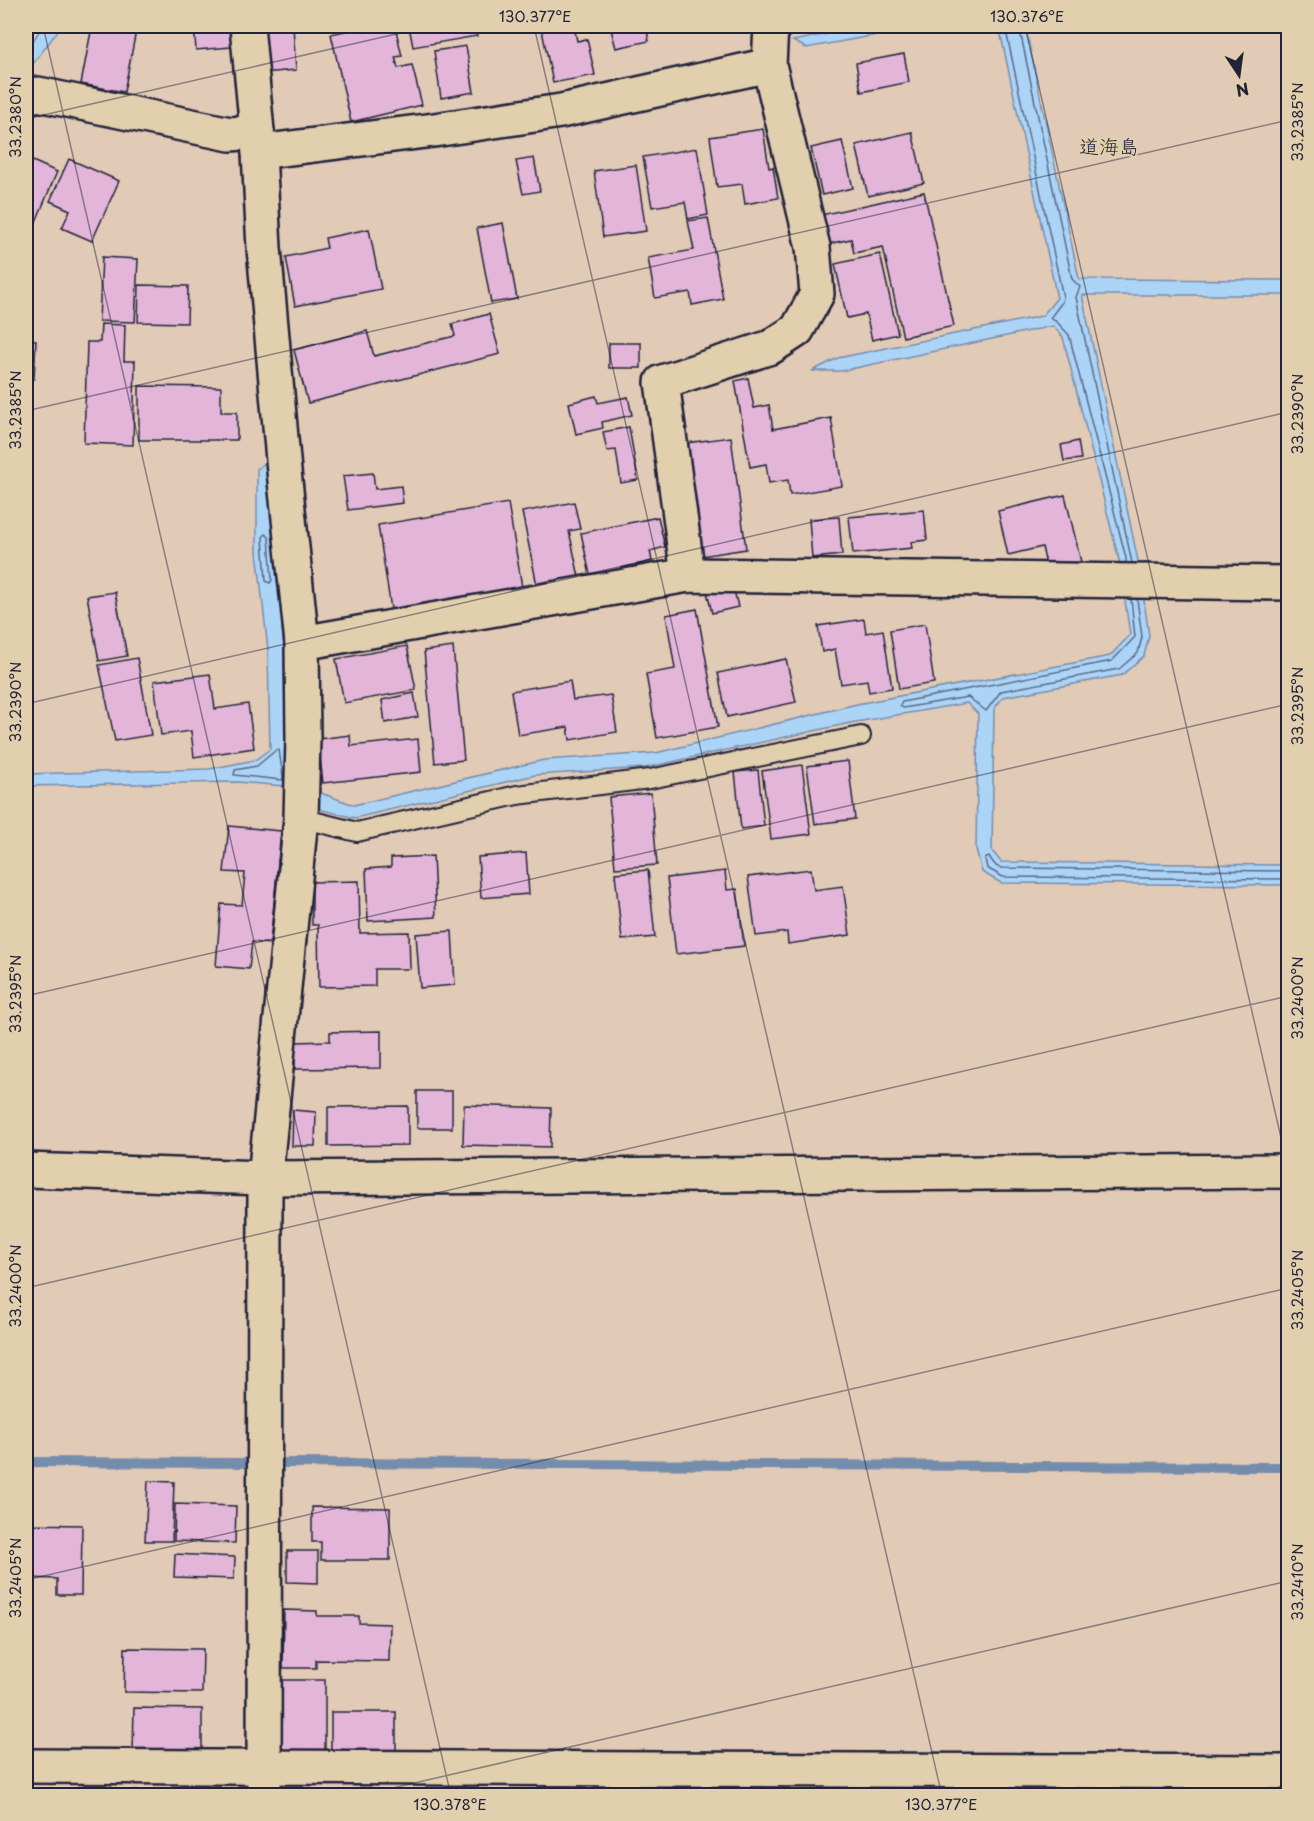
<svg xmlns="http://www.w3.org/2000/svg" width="1314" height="1821" font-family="'Playpen Sans','Klee One',sans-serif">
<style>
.built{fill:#e1c4c0}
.water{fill:#acd4f7;stroke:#758dac;stroke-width:1.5}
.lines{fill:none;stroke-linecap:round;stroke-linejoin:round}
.shore{stroke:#596986;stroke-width:1.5}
.stream{stroke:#758dac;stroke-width:10}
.building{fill:#e2b5d9;stroke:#22223b;stroke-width:1.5}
.lane-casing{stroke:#22223b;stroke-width:22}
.street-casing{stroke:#22223b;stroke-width:38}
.secondary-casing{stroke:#22223b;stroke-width:38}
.lane{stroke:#e1cfad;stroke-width:18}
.street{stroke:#e1cfad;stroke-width:33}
.secondary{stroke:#e1cfad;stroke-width:33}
.ticks{fill:none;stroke:#22223b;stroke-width:1.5;stroke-opacity:0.45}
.labels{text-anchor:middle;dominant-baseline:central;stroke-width:4.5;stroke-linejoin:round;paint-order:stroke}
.quarter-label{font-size:20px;fill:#22223b;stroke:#e1cfad}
.neatline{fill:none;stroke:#22223b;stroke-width:2}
.ticks-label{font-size:15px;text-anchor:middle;fill:#22223b}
</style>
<rect width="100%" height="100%" fill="#e1cab6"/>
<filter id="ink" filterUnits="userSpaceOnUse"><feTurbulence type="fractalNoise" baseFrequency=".0167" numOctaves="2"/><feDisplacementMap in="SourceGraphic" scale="12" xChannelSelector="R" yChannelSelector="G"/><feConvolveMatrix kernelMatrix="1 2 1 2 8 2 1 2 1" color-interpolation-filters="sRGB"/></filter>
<g filter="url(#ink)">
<rect class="built" x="274" y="1778" width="423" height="18"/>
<g class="water">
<polygon points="42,26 59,26 57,32 26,73 26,53"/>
<polygon points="866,26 926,26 806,48 793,41"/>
<polygon points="999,26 1023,26 1026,29 1079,279 1288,280 1288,295 1082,295 1139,566 1149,636 1144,656 1122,675 1003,697 994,709 992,851 1001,862 1288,865 1288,885 1001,883 982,872 976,849 978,714 967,703 850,723 644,768 535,775 355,818 314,808 284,786 237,782 26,786 26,774 209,769 255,760 270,749 268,650 257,551 257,469 269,460 284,652 286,747 318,792 354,805 544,760 656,753 857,704 1110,656 1130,635 1119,560 1063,337 1053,326 841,371 812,371 838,358 1042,316 1057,298"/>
</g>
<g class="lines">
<g class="shore">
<polyline points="1005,26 1063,297 1062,302 1050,318 1057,322 1069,335 1126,558 1126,563"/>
<polyline points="1019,26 1072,279 1080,287 1076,297 1132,563"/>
<polygon points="266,534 269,537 272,580 270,583 266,581 263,537"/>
<polyline points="1131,599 1135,637 1112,661 902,702 900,706 903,708 968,697 986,711 1001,691 1119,669 1138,653 1142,637 1137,599"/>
<polygon points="279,750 283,777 282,780 234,775 235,770 257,766 276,750"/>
<polyline points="1288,871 1001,868 996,866 989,857 985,859 987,868 1003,877 1288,879"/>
</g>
<g class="stream">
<polyline points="26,1462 248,1463"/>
<polyline points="283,1463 1288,1467"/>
</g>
</g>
<g class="building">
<polygon points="92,26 137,26 124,92 81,84"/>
<polygon points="194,26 229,26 231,47 196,50"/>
<polygon points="259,26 293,26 296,70 263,73"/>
<polygon points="368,26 395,26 402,56 395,57 398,68 412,65 422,105 351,122 331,34"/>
<polygon points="409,26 475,26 477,36 413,47"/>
<polygon points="541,26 574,26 577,41 587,39 595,75 553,83"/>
<polygon points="581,26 606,26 606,27 583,31"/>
<polygon points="610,26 646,26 649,41 616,48"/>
<polygon points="466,46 474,92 441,98 434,51"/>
<polygon points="904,54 909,82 861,92 856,63"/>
<polygon points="763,129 769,168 773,167 778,198 745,204 742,184 717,187 710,137"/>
<polygon points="912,132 924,183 868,196 856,145"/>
<polygon points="842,141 853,188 822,195 811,148"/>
<polygon points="697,148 708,215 688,219 685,202 652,207 643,157"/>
<polygon points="26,158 57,172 26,245"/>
<polygon points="534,158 540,191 523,194 516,161"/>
<polygon points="69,159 119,181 92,241 62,228 70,210 50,201"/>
<polygon points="636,165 646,231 603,237 594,171"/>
<polygon points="924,192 954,326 903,337 883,247 854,253 851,239 828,244 821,215"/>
<polygon points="708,218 723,299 692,305 690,292 655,298 648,258 694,250 688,221"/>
<polygon points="503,223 517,299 491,303 477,228"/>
<polygon points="369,229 381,289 295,306 286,257 327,248 325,238"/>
<polygon points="880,254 898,334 872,340 866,314 847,318 835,264"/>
<polygon points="102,257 138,259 135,322 99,321"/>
<polygon points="139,285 188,286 187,323 138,322"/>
<polygon points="489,314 500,354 308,403 294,350 367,331 374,356 455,336 452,324"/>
<polygon points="101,324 125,325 124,361 135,361 133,445 84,443 87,342 100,342"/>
<polygon points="26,339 36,340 34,379 26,379"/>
<rect x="609" y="343" width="32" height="25"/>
<polygon points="748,378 754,408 769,405 773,429 831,418 842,486 790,495 788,480 769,483 766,464 750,467 735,381"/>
<polygon points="139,386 221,387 221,412 237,412 237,440 139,440"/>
<polygon points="596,396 598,403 628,397 632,415 602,422 603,428 576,434 569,403"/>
<polygon points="629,427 638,480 621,483 616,450 607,451 603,432"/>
<polygon points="731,437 746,549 701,556 686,443"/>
<polygon points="1078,441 1081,459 1064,461 1061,445"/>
<polygon points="373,473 375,489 401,486 403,503 348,510 343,476"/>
<polygon points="1065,495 1081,562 1047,569 1042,547 1008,555 998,511"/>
<polygon points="574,502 580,529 569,531 579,577 537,585 522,512"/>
<polygon points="508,503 522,587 391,609 378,525"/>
<polygon points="924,510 927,540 911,542 912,548 853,554 849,517"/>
<polygon points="658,517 665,547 650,551 652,561 590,575 581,533"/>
<polygon points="839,517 842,555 812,558 809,519"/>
<polygon points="733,586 738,607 712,613 707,592"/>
<polygon points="115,592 127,656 99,661 87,596"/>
<polygon points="697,609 718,727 657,738 646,674 675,669 666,615"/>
<polygon points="864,619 866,633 883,630 892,688 869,692 867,680 841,684 835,649 822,652 818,626"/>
<polygon points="925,624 934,683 899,689 890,630"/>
<polygon points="407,646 416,690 344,703 336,659"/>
<polygon points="453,647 464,760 435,763 424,651"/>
<polygon points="137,658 151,735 115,741 99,665"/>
<polygon points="786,659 796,702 727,717 718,673"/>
<polygon points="210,674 215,709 248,704 254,748 194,757 191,731 161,735 154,681"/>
<polygon points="570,681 573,700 611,695 617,732 570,740 568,727 518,735 511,691"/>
<polygon points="414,693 418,717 385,723 382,700"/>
<polygon points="350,735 351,746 418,739 421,772 323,783 318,739"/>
<polygon points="848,761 855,819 815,824 807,766"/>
<polygon points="802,765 811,834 771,839 762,771"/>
<polygon points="758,770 764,826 741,829 735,772"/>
<polygon points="651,793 657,865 615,868 609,797"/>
<polygon points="229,826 281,831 270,944 252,942 249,969 216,966 221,904 242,905 245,873 224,872"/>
<polygon points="526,853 529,894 481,898 478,857"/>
<polygon points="433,856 436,917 368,921 366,869 391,867 391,858"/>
<polygon points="811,869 814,890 843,886 850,935 788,944 787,932 756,936 748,877"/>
<polygon points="648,870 655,937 622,940 615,873"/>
<polygon points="725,871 727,890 737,889 744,946 676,954 667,878"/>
<polygon points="359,881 360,933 409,932 410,969 375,969 375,986 319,987 318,925 312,925 312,882"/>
<polygon points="452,931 455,985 420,988 416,934"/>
<polygon points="381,1031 381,1068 295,1069 295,1042 330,1041 330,1032"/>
<rect x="417" y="1091" width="35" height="37"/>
<polygon points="464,1105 551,1108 550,1147 463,1145"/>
<polygon points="408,1106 408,1145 328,1146 328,1107"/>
<polygon points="293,1110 316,1112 315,1146 292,1146"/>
<polygon points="148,1481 174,1482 172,1541 145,1541"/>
<polygon points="175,1504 236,1506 235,1543 174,1541"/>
<polygon points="312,1507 390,1508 390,1560 321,1560 321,1542 312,1542"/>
<polygon points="26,1515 26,1524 82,1525 81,1595 57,1595 57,1579 26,1578"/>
<polygon points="287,1551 318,1551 318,1583 287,1582"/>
<polygon points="175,1554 235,1557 234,1579 174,1577"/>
<polygon points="284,1610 317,1611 317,1616 359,1616 359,1623 390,1624 389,1661 316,1660 316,1668 283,1668"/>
<polygon points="125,1648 203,1649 202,1693 124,1692"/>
<polygon points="281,1680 325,1680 325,1754 282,1753"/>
<polygon points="134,1708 202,1709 202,1752 133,1751"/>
<rect x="331" y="1712" width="65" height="39"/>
<rect x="129" y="1791" width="54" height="5"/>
</g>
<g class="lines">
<defs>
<polyline id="lane" points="301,818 357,832 517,795 650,779 861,736"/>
<g id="street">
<polyline points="247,26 259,152 264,248 284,471 302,643 303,739 301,818 265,1178 264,1796"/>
<polyline points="26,97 38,94 230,134 257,132"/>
<polyline points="259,152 434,130 561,111 769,65"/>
<polyline points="688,575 662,382 771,347 797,330 817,294 813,247 769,65 771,26"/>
<polyline points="302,643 688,575 1288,583"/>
<polyline points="26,1766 1288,1772"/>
</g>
<polyline id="secondary" points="26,1170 265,1178 1288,1171"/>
</defs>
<use href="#lane" class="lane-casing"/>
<use href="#street" class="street-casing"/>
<use href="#secondary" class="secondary-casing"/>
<use href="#lane" class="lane"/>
<use href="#street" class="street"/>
<use href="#secondary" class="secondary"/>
</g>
</g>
<path class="ticks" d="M43,26L451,1796M534,26L942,1796M1025,26L1288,1168M26,119L431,26M26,411L1288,120M26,704L1288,412M26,996L1288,704M26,1288L1288,996M26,1580L1288,1288M358,1796L1288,1581"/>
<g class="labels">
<g class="quarter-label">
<text x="1109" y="146">道海島</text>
</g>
</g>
<rect width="1314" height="1821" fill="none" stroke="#e1cfad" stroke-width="66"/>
<g transform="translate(1239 75) rotate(167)" stroke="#e1cfad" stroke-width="4.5" paint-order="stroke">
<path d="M0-4.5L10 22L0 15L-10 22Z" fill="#22223b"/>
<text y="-9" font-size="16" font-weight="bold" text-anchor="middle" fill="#22223b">N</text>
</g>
<rect x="33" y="33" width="1248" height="1755" class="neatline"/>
<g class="ticks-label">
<text x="535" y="22">130.377°E</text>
<text x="1027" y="22">130.376°E</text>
<text transform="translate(16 117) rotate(-90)" y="5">33.2380°N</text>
<text transform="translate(1298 122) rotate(-90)" y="5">33.2385°N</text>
<text transform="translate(16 410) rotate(-90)" y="5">33.2385°N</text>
<text transform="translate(1298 414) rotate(-90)" y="5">33.2390°N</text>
<text transform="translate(16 702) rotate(-90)" y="5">33.2390°N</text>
<text transform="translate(1298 706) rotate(-90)" y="5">33.2395°N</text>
<text transform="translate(16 994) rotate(-90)" y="5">33.2395°N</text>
<text transform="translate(1298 998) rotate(-90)" y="5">33.2400°N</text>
<text transform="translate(16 1286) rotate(-90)" y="5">33.2400°N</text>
<text transform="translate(1298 1290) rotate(-90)" y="5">33.2405°N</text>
<text transform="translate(16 1578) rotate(-90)" y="5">33.2405°N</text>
<text transform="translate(1298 1582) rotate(-90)" y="5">33.2410°N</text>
<text x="450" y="1810">130.378°E</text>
<text x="941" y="1810">130.377°E</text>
</g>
</svg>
